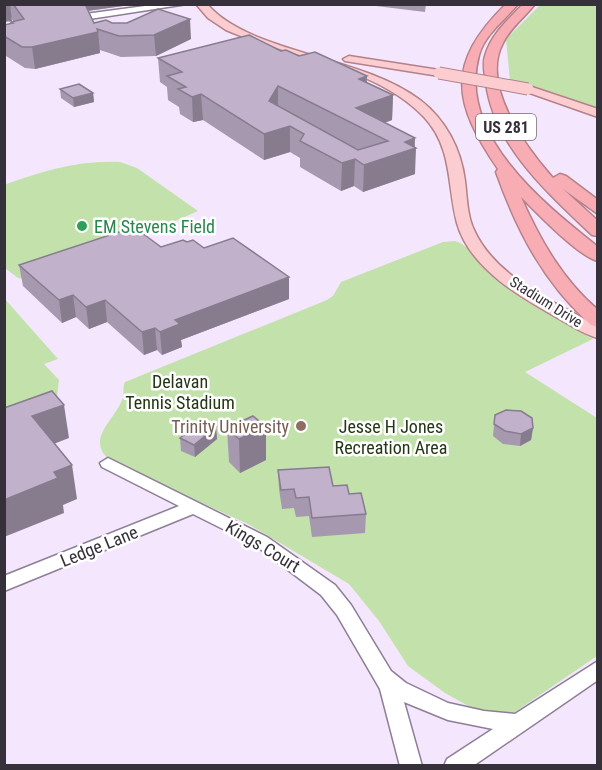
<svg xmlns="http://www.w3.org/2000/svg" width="602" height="770" font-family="'Roboto Condensed',sans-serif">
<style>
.green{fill:#c2e1ab}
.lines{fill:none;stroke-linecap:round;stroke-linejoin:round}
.minor-casing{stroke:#8d7e97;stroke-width:3}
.major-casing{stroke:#b48189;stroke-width:3}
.highway-casing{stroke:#b48189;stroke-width:3}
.minor{fill:#fff;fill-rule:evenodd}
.major{fill:#fbcdd1;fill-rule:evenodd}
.highway{fill:#f8acb3;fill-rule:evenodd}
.major-bridge-casing{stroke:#b48189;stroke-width:13;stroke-linecap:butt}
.major-bridge{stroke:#fbcdd1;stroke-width:11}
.wall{fill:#a698af}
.shaded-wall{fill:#877c8e}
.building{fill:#c1b1cb;stroke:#877c8e;stroke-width:1.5;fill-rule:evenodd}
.leisure-dot{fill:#2e9e5b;stroke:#fff;stroke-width:2}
.education-dot{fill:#8d6e63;stroke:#fff;stroke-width:2}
.labels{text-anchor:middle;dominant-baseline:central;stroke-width:5;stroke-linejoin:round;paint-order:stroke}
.far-street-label{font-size:15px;fill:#36303b;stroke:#fff}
.shield{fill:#fff;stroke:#726e76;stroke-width:1.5}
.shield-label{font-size:16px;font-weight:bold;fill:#36303b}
.leisure-label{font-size:18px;fill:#27864d;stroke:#fff;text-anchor:start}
.park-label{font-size:18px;fill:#243714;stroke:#fff}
.education-label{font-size:18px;fill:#785e54;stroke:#fff;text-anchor:end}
.street-label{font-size:18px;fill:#36303b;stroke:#fff}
</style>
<rect width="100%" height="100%" fill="#f4e7fd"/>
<g class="green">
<polygon points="540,5 597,5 597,109 555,93 510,81 506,39"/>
<path d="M120,162L137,168L198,211L112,249L30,280L18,278L5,268L4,185C42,171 79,160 120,162Z"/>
<path d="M455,241C468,244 475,260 484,269C515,299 557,318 593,339L525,372L597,418V656L512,714L479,712L445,693L408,666L379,621L349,584L248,524L113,463C83,440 113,423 122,400C125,394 122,388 125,382L327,300L333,296L341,282L443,242Z"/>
<polygon points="4,298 58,359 44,364 59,380 54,422 4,441"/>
</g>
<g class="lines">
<defs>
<g id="minor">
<polygon points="160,4 187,4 70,22 66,19 70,16"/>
<polygon points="108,458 267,537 335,585 351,605 391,671 406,683 448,703 484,711 515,714 598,661 598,680 473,766 444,766 447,759 493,729 448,720 404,702 422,766 400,766 380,689 337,615 321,595 255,545 193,514 4,591 4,576 179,506 102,467 100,463"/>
</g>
<g id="major">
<path d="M196,4H207C250,54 361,55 420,100C446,120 461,149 465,181C467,197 467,215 474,230C495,277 555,303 598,326V338C586,335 575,328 565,322C525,300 470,270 457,223C447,185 453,148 424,117C376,66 288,57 226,30L208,18Z"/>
<polygon points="349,56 439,70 445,73 439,76 345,61 343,59"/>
<polygon points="524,87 532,87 598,109 598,117 524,91"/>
</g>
<g id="highway">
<path d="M506,4H518C505,20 485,34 479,55C457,135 543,203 598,247V261C579,257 536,212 521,197C540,240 562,279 598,310V327L591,325C544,283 517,231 496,172L498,169C453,103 445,64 506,4Z"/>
<path d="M523,4H535C525,17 510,28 503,43C480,85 526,148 553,178L560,174L566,176L598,200V214L563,189L598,221V236L592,235C548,193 494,146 486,83C485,74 482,64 485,56C491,34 508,20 523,4Z"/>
</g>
</defs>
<use href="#minor" class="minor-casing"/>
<use href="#major" class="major-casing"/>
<use href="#highway" class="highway-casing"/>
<use href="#minor" class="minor"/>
<use href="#major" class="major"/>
<use href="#highway" class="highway"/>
<defs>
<polyline id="major-bridge" points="439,73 528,89"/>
</defs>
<use href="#major-bridge" class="major-bridge-casing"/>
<use href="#major-bridge" class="major-bridge"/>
</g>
<g class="wall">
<polygon points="4,4 137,4 88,11 94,23 112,23 191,39 156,56 121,57 100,50 100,53 35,69 25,68 6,56 4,56 4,25 12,24 11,22 13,21"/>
<polygon points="372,4 426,4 425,12 376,6"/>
<polygon points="281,51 299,56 367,83 393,95 392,120 384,123 415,138 415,174 363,192 354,186 341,191 300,167 300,158 290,152 264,160 203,120 193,122 180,114 179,107 168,100 167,87 160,82 158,58"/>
<polygon points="60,89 93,93 94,102 74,107 61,98"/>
<polygon points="187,242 204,248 289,299 181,340 182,347 162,355 157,350 144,355 107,322 89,329 76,317 62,323 23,286 19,265 161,247"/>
<polygon points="495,415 533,428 531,440 520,446 503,444 493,436"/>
<polygon points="216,427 217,439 195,457 181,451 180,438"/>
<polygon points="266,427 266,460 240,473 229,462 227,428"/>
<polygon points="278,470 349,494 366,514 365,533 312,537 309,516 296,517 294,508 282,509 279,489"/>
</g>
<g class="shaded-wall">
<polygon points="4,4 10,4 12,21 4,22"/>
<polygon points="49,4 137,4 57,15"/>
<polygon points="190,19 191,39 156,56 154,35"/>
<polygon points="98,32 100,53 35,69 32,47"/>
<polygon points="367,76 366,101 359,79"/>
<polygon points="278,86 278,111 269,101"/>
<polygon points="93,93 94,102 74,107 73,98"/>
<polygon points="201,94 203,120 193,122 192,97"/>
<polygon points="393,95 392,120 365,130 356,108"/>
<polygon points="290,126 290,152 264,160 264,134"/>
<polygon points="415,138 414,148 416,148 415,174 363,192 364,165 405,142"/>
<polygon points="355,159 354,186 341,191 342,163"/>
<polygon points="289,277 289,299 181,340 182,347 162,355 160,332 175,320"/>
<polygon points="73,295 76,317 62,323 59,300"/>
<polygon points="105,300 107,322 89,329 86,307"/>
<polygon points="155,328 157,350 144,355 142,332"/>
<polygon points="64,405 69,438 38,450 32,416"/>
<polygon points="216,427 217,439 195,457 194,445"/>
<polygon points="266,427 266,460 240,473 239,439"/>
<polygon points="533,428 531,440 520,446 521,434"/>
<polygon points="72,465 77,499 63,505 64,513 4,537 4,500 54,472"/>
</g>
<g class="building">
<polygon points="13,4 53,4 55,5 85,4 94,23 106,20 112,23 127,23 158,9 190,19 154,35 119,36 97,29 98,32 32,47 22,47 4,36 4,25 13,23 11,22 24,19"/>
<path d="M249,35L281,51L286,50L299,56L315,52L367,76L359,79L393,95L356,108L415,138L405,142L416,148L364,165L355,159L342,163L300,141L304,134L290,126L264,134L201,94L192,97L178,89L186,87L167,76L182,72L158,58ZM278,86L388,141L358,150L269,101Z"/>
<polygon points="79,84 93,93 73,98 60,89"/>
<polygon points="134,227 161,247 183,240 187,242 193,240 204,248 233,238 289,277 175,320 180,324 160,332 155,328 142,332 105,300 86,307 73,295 59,300 19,265"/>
<polygon points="52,391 64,405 32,416 72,465 54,472 58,478 4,500 4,408"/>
<polygon points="506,410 521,411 532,418 533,428 521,434 505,431 494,424 495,415"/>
<polygon points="253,416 266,427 239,439 227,428"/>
<polygon points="202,420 216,427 194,445 180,438"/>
<polygon points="329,467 333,486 347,485 349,494 361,493 366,514 312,518 309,497 296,498 294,489 281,490 278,470"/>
</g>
<circle class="leisure-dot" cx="82" cy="226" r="6"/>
<circle class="education-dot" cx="301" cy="426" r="6"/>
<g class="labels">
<g class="far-street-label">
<text transform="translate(546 302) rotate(32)">Stadium Drive</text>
</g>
<rect class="shield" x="476" y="114" width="60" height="26" rx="4.5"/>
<g class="shield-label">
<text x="506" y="127">US 281</text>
</g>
<g class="leisure-label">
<text x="94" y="226">EM Stevens Field</text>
</g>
<g class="park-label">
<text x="180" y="381">Delavan<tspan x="180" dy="21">Tennis Stadium</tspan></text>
<text x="391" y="426">Jesse H Jones<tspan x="391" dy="21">Recreation Area</tspan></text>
</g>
<g class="education-label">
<text x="289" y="426">Trinity University</text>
</g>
<g class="street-label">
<text transform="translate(99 546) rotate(-22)">Ledge Lane</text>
<text transform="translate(263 546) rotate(31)">Kings Court</text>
</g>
</g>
<rect width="602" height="770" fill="none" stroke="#36303b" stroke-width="12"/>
</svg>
